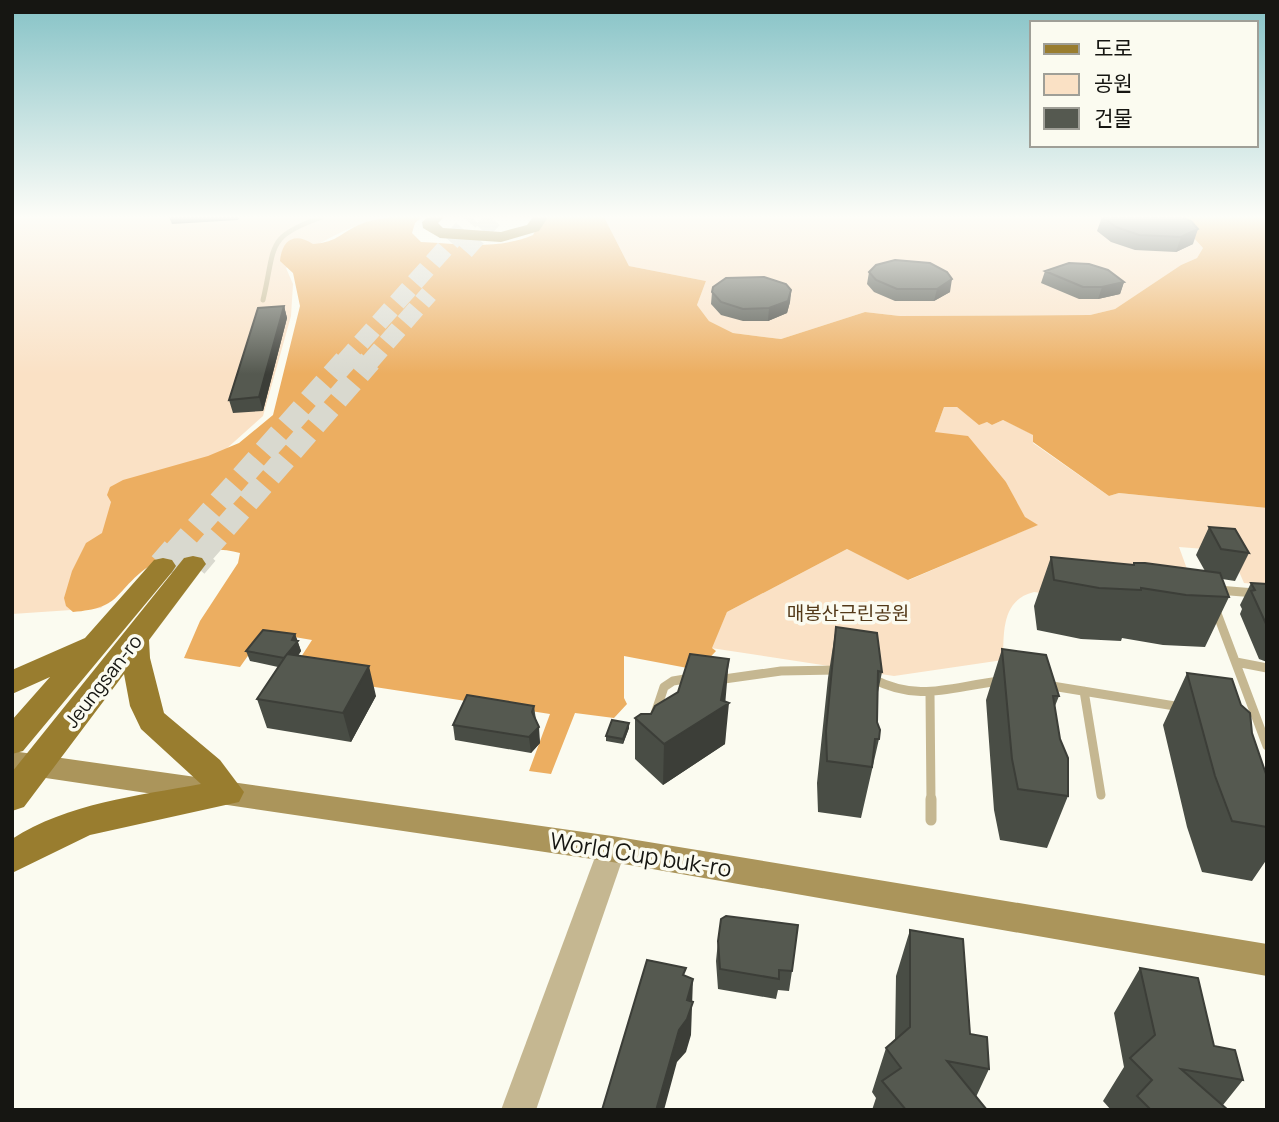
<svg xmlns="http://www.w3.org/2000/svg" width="1279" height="1122" viewBox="0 0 1279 1122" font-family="Manrope,'Noto Sans KR',sans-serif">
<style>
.green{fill:#fae1c5}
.forest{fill:#ecae61}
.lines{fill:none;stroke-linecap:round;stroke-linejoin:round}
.primary-tunnel-far2{stroke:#d9d9cf;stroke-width:18;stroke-dasharray:18 9;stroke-linecap:butt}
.primary-tunnel-far1{stroke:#d9d9cf;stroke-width:23;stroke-dasharray:23 11;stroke-linecap:butt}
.primary-tunnel{stroke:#d9d9cf;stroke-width:30;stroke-dasharray:30 15;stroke-linecap:butt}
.service-far2{stroke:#c5b791;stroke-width:5}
.service-far1{stroke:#c5b791;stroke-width:9}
.service{stroke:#c5b791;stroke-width:11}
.tertiary{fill:#c5b791;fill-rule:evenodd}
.secondary{fill:#ab955b;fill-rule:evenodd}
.primary{fill:#997d2f;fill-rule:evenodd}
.wall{fill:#494d45}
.shaded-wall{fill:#3c3e38}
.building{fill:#555950;stroke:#3c3e38;stroke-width:2}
.labels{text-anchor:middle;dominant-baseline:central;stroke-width:7;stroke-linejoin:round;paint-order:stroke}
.park-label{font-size:19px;fill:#533918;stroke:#fbfbf0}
.street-label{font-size:19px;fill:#161612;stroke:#fbfbf0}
.near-street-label{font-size:23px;fill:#161612;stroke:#fbfbf0}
</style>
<rect width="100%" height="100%" fill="#fbfbf0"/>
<path class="green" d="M12,217H386C349,225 315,243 286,268L293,284L291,316L263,416L206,467L101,608L12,614Z
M604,217H1162L1193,237L1203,248L1197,258L1181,265L1115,309L1090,315L900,316L865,312L781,339L733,333L709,321L697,305L706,281L629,266Z
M944,407H957L979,424L987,422L992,425L1003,420L1034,435L1033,443L1109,496L1119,493L1267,508V585L1244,583L1230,551L1179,547L1203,613L1034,592C1001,600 1004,633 1003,660L894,676L711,648L727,612L847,549L909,580L1037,525L1025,518L1006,482L935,432Z"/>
<path class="forest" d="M390,217H422L415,223L412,233L421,242C460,244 497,250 533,235L543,217H604L629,266L706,281L697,305L709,321L733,333L781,339L865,312L900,316L1090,315L1115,309L1181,265L1197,258L1203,248L1193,237L1162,217H1267V508L1119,493L1109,496L1033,442V435L1003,420L992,425L987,422L979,425L957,407H944L935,432L968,436L1006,482L1025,517L1038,525L908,580L847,549L727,612L712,648L716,651L698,670L624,656V698L627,704L614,718L575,713L551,774L529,771L550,714L290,674L312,640L265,632L240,667L184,658L200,621L238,563L240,553C211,545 170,551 145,569C113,594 121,608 73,612L66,606L64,598L72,571L86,543L102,533L111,502L107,495L110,487L123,480L208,456L239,443L273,415L300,306L293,273L280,261C282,239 295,232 313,244C339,242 341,232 361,224C370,220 380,219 390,217Z"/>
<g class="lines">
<path class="primary-tunnel-far2" d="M465,251L493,219
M343,363L472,218
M369,363L429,294"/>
<path class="primary-tunnel-far1" d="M174,553L345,361
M203,553L370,361"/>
<path class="primary-tunnel" d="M193,564L204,551
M163,566L176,551"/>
<path class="service-far2" d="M263,300C276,245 265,237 322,217"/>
<path class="service-far1" d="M1218,590L1267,594
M1215,608L1267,746
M1236,662L1267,668
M873,679C920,703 952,686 1001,681
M717,680L781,671L837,670
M1046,685L1181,707
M1084,691L1101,795
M930,693L931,801
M655,714L664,687L673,681L691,678"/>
<path class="service" d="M931,799V820"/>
<path class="tertiary" d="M612,837L622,841L626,849L536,1110H501L598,849L602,841Z"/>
<path class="secondary" d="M12,751L612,836L1267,944V976L612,862L12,773Z"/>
<path class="primary" d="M428,217H444L438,223L443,228L501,232L527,225L533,217H548L539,231L501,242L440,238L423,228L422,222Z
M193,556L202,558L206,564L149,640L150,658L164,713L220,760L244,792L239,802L90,835L12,873V839C68,803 137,796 201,784L141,729L130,706L124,674L24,807L12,811V772L184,558Z
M163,558L172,560L176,566L172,572L23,751L12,754V720L50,677L12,694V670L85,638L154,560Z"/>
</g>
<path class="wall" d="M169,217H240L238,220L172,224Z
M1102,217H1181L1193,244L1176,252L1135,250L1111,242L1097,231Z
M1045,271L1124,282L1120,294L1098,299H1079L1041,283Z
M869,272L950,292L934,301H895L874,292L867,284Z
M791,290L790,302L787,313L768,321H743L721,315L711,304L712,292Z
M284,306L287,318L263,411L233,413L229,400Z
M1209,527L1249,553L1235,581L1222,579L1229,597L1205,647L1163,645L1122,638L1121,641L1081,639L1037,630L1034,606L1051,557L1133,565L1134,563L1205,571L1196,555Z
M1251,583L1267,584V662L1259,659L1240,614L1242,609L1240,605Z
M836,627L882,672L877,697V722L879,739L861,818L818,812L817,783L828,678Z
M295,634L301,651L298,656L376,696L351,742L267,728L257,699L278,667L250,661L246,651Z
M1002,649L1059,696L1055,706L1068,796L1047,848L1000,840L994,810L986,700Z
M1187,673L1252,733L1267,777V859L1252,881L1202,872L1187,827L1163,725Z
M726,702L725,744L663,785L635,759V718Z
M534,706L536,720L540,743L531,753L455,740L453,725Z
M629,723V728L623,744L606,741V736Z
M910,930L970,1034L989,1069L976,1097L987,1110H872L876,1098L872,1092L886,1048L895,1040L896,976Z
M718,941L792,971L789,991L778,990L776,999L718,989L716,961Z
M1140,968L1243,1080L1223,1105L1228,1110H1111L1103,1101L1124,1067L1114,1013Z"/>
<path class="shaded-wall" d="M1198,229L1193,244L1176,252L1181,237Z
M952,279L950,292L934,301L937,289Z
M1124,282L1120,294L1098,299L1102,287Z
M791,290L790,302L787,313L768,321L769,308Z
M284,306L287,318L263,411L259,397Z
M295,634L301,651L288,669L285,659L292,640Z
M729,659L725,706L729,703L725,744L663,785L664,744Z
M369,666L376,696L351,742L343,713Z
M629,723V728L623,744V739Z
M539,727L540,743L531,753L529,737Z
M693,979L691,1035L686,1052L677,1062L664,1110L657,1107Z"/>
<path class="building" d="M1102,217H1181L1191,221L1198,229L1181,237L1139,235L1116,227Z
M895,260L930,263L947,272L952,279L937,289H897L876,280L869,272L876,265Z
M1069,263L1089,264L1108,270L1124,282L1102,287H1083L1045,271Z
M764,277L786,284L791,290L788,301L769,308L743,309L721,302L712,292L713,287L726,278Z
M284,306L259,397L229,400L258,308Z
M1209,527L1235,529L1249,553L1221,549Z
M1051,557L1134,565V563H1145L1220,573L1229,597L1186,595L1141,588V590L1099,588L1054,580Z
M1251,583L1267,584V626L1251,591L1255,590Z
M836,627L877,633L882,672L878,671L877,722L880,730L879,739H875L872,767L827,761L826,731Z
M263,630L295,634L292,640L298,641L284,658L246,651Z
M1002,649L1046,655L1059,696H1053L1060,739L1068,758V796L1018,789L1012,759Z
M287,654L369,666L343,713L257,699Z
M690,654L729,659L721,700L729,703L664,744L635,718L641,714H651L655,706L678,692Z
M1187,673L1232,679L1241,705L1250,713L1252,733L1267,777V827L1232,821L1215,776Z
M467,695L534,706L532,712L539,727L529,737L453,725Z
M612,720L629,723L623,739L606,736Z
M726,916L798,925L792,971L779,970V979L720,969L718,941L721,919Z
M910,930L963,939L970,1034L987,1037L989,1069L947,1061L987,1110H906L882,1081L901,1068L886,1048L910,1027Z
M647,960L686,968L683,975L693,979L687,1000L693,1002L687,1019L679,1030L657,1107L667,1110H602Z
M1140,968L1198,978L1214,1046L1235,1050L1243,1080L1181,1069L1228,1110H1151L1137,1096L1152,1080L1130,1058L1155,1035Z"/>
<linearGradient id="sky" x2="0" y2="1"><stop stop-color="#85c2c6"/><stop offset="0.58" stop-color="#fdfdf8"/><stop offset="1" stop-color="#fdfdf8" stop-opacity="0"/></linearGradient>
<rect width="1279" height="374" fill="url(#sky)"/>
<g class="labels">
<g class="park-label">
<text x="848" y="613">매봉산근린공원</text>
</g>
<g class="street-label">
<text transform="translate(103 681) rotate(-52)">Jeungsan-ro</text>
</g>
<g class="near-street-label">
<text transform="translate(641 854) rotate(9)">World Cup buk-ro</text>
</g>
</g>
<rect width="1279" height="1122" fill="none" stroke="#161612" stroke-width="28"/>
<rect x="1030" y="21" width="228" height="126" fill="#fbfbf0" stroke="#9f9f97" stroke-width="2"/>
<rect x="1044" y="44" width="35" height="10" fill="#997d2f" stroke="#9f9f97" stroke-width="2"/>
<text x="1094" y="56" font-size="21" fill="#161612">도로</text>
<rect x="1044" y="74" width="35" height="21" fill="#fae1c5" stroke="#9f9f97" stroke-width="2"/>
<text x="1094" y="91" font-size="21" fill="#161612">공원</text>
<rect x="1044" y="108" width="35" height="21" fill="#555950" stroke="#9f9f97" stroke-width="2"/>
<text x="1094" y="126" font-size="21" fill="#161612">건물</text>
</svg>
